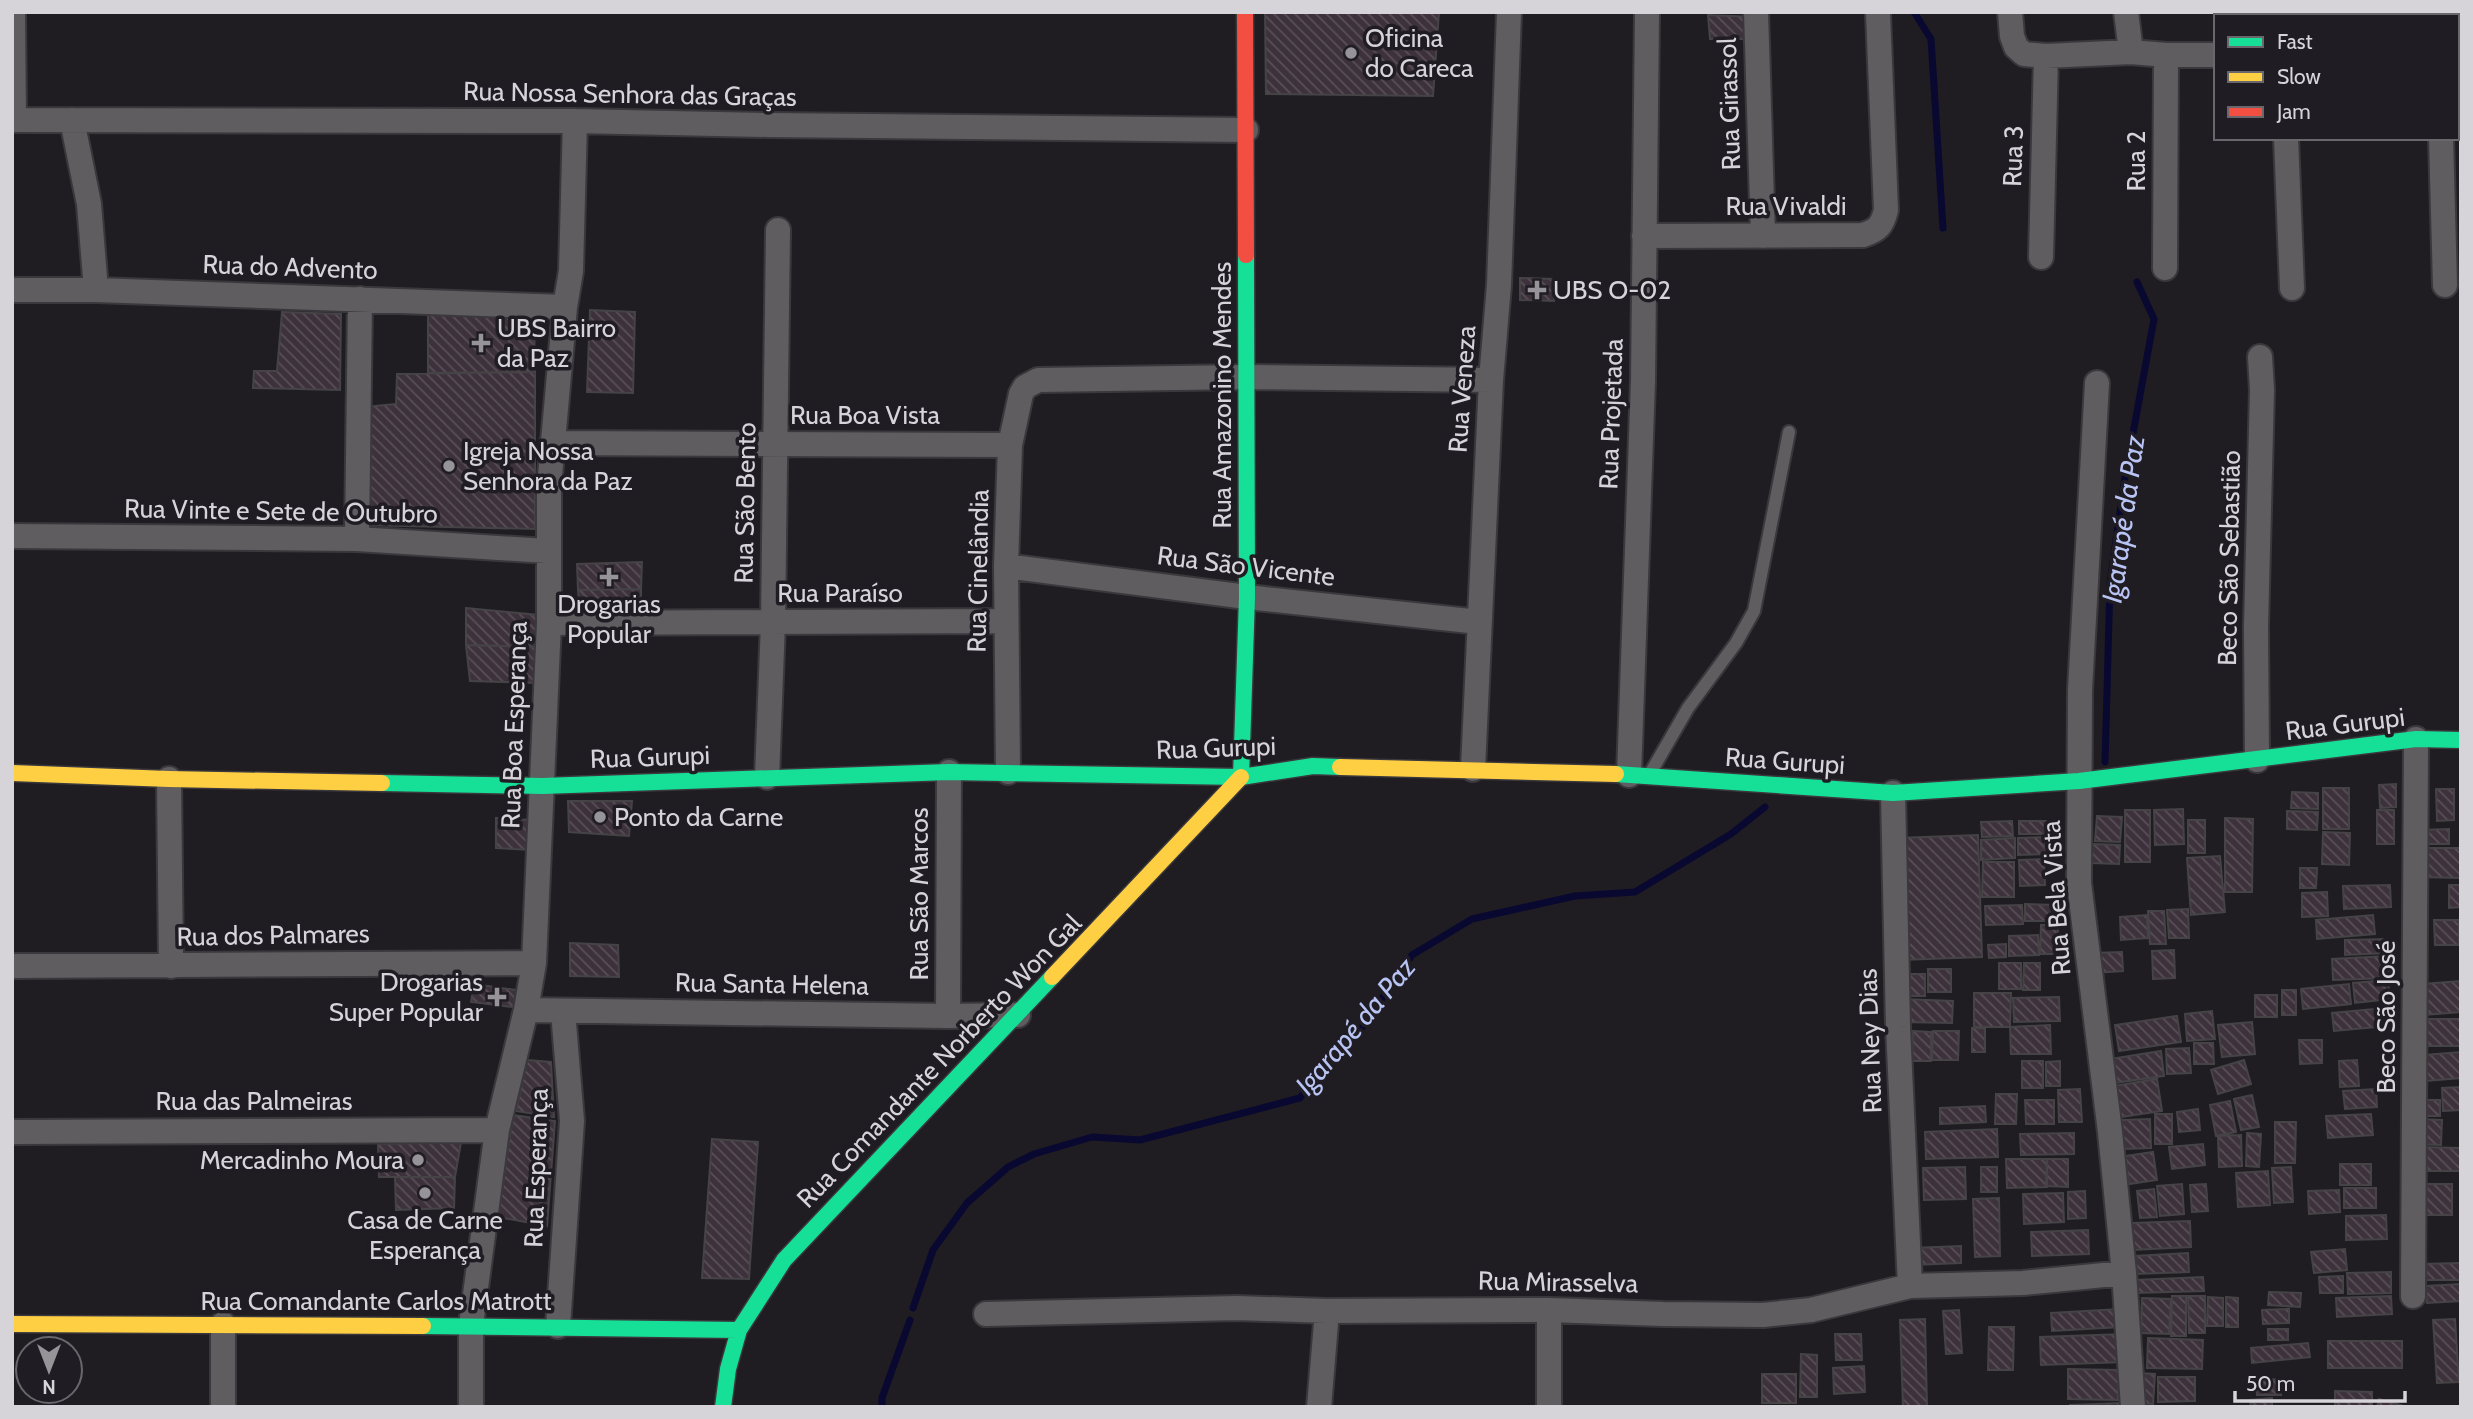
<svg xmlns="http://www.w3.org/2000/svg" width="2473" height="1419" viewBox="0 0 2473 1419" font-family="Cabin,sans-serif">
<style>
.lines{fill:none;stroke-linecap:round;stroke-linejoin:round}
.stream{stroke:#090831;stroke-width:7}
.building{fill:url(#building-back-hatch);stroke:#454346;stroke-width:2}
.lane-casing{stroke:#3a383c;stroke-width:16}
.street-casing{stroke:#3a383c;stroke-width:28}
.fast-casing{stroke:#3a383c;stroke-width:19}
.slow-casing{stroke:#3a383c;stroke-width:19}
.jam-casing{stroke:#3a383c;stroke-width:19}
.lane{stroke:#5f5d60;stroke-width:12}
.street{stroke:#5f5d60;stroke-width:24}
.fast{stroke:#16e098;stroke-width:16}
.slow{stroke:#ffcf43;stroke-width:16}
.jam{stroke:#f24e42;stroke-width:16}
.poi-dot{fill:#979499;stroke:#201c23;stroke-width:2.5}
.labels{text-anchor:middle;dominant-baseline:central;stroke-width:7;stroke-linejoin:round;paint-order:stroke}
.poi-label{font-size:26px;fill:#d7d4d9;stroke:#201c23;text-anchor:start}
.street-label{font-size:26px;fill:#d7d4d9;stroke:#201c23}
.water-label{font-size:28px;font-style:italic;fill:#b8c4f3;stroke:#201c23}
</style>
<defs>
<pattern id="building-back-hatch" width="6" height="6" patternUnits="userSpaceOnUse" patternTransform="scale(1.75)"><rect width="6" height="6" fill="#3d323c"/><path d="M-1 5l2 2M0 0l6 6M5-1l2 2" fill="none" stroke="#584f58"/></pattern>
</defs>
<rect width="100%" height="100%" fill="#201d22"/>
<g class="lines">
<path class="stream" d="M1914,12L1931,39L1943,228
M2105,762L2110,583L2125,477L2154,319L2137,282
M913,1308L933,1250L967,1203L1008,1167L1034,1154L1092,1137L1140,1140L1300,1098L1336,1053L1361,1029L1412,955L1472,919L1575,896L1635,892L1731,834L1765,807
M882,1407V1398L910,1320"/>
</g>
<path class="building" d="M1265,12H1439L1433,96L1266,94Z
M1708,15L1755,17V39H1710Z
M1520,278L1554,279V301L1520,300Z
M590,310L635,312L633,393L587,392Z
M282,312L341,314L340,390L253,388L254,371H277Z
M428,312L534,314L535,372L428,373Z
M535,372V529L364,525L365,407L396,404L397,374Z
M642,562L641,589L578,590L577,564Z
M641,589V610L580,611L578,590Z
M466,608L539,615L537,647L466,645Z
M466,645L537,647L536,683L470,681Z
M2396,784V807L2380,808L2379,785Z
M2323,788H2349V829H2323Z
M2436,789H2454V820L2437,821Z
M2292,792L2318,793V809L2291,808Z
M568,801H632L629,836L569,832Z
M2183,809L2184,844L2155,845L2154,810Z
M2125,810H2150V862H2125Z
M2377,810H2394V844H2377Z
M2287,811L2318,812L2317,830L2287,829Z
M2097,816L2122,817L2120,842L2095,841Z
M496,818L534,820L532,850L496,848Z
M2225,818L2253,819L2252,892H2225Z
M2188,820H2205V853H2188Z
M2012,821L2013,836L1982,837L1981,822Z
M2019,821H2046L2047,834H2019Z
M2449,829V844H2419V830Z
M2323,832L2350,833L2349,865L2322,864Z
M1978,835L1982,957L1901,960L1897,838Z
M2045,837L2046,854L2018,855V838Z
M2015,838V858L1981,860V840Z
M2091,844L2120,845L2119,864L2091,863Z
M2420,848H2460V878L2420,877Z
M2220,856L2225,912L2191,915L2187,858Z
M2044,859L2045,885L2020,886L2019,860Z
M1983,862H2014V897H1982Z
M2300,868H2317L2316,888H2300Z
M2390,885L2391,907L2344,909L2343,886Z
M2449,885H2461V907L2449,908Z
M2327,892L2328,916L2302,917V893Z
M2025,904L2055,905L2054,921H2025Z
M2022,905L2023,924L1986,925L1985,906Z
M2188,909L2189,938H2169L2167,910Z
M2148,911H2164L2166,944H2150Z
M2147,915L2148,938L2121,940L2120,917Z
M2373,915L2375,934L2317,939L2316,920Z
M2434,920H2459V945H2435Z
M2041,925H2058V954H2040Z
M2038,935L2039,955L2009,956V936Z
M2387,939V953L2345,955V940Z
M570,943L618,945L619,977L570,976Z
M2006,944V957L1989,958L1988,945Z
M2174,950L2175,978L2153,979L2152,951Z
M2122,952L2123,971L2093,973L2092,953Z
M2388,956L2389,978L2333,980L2332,959Z
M1999,963H2021V989H1999Z
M2024,963H2040V990H2023Z
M1928,969H1951V992H1928Z
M1899,974H1925V996H1900Z
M2388,980L2390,999L2355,1003L2353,983Z
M2461,981V1012L2424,1015L2422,984Z
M474,984L523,991L521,1008L471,1002Z
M2349,984L2351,1004L2303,1009L2301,989Z
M2282,990H2296V1015H2282Z
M1974,993H2011L2010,1027H1974Z
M2255,995H2277V1017H2255Z
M2059,997L2060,1021L2014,1022L2013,998Z
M1901,999L1953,1001L1952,1023L1901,1022Z
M2385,1008L2387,1026L2334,1031L2332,1013Z
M2212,1011L2215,1039L2187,1041L2185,1014Z
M2177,1016L2181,1042L2119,1051L2115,1025Z
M2418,1019H2461V1046H2418Z
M2252,1022L2255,1054L2222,1057L2218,1025Z
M2050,1025L2051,1054H2011L2010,1027Z
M1972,1028H1985V1052H1972Z
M1913,1031L1931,1032V1061H1912Z
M1933,1031H1959L1958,1060H1932Z
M2299,1040H2322V1063L2300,1064Z
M2194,1043H2213L2214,1064H2194Z
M2189,1048L2191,1073L2167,1074L2166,1049Z
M2161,1051L2164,1076L2114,1083L2110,1059Z
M2461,1052V1078L2426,1081L2424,1055Z
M527,1060L551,1062L554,1117L516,1111Z
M2244,1060L2251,1084L2218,1094L2211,1070Z
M2357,1060L2359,1086L2340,1087L2339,1061Z
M2022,1061H2043V1088H2022Z
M2060,1061V1086H2046V1062Z
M2157,1079L2162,1111L2114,1118L2108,1087Z
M2461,1087V1110L2443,1111L2442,1088Z
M2080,1089L2082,1122H2059L2058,1090Z
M2376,1089L2377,1107L2345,1109L2343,1091Z
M1996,1094H2017L2016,1124H1995Z
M2252,1095L2259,1127L2241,1130L2234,1099Z
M2025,1100H2054V1124H2026Z
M2419,1100H2440V1116H2419Z
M2230,1101L2236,1132L2216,1136L2210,1105Z
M1985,1106L1986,1122L1940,1124V1108Z
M2198,1109L2200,1130L2179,1132L2177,1112Z
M2155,1114H2172V1144H2155Z
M2371,1114L2373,1135L2328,1138L2326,1116Z
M513,1115L555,1121L547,1226L498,1217Z
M2150,1119L2151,1148L2123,1149L2122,1120Z
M2417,1119L2442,1120L2441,1145L2417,1144Z
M2275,1122H2296L2295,1163H2275Z
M1997,1129L1998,1157L1926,1159L1925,1132Z
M2074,1133V1154L2021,1155L2020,1134Z
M2247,1133L2261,1134L2259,1167L2246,1166Z
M2241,1135L2242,1166L2219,1167L2218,1136Z
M712,1139L758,1142L749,1279L702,1278Z
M461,1142L455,1177H379L378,1144Z
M2203,1144L2205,1165L2172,1169L2169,1147Z
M2419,1147L2461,1148V1171H2419Z
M2153,1152L2157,1180L2129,1184L2125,1156Z
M2006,1159H2047V1187L2007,1188Z
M2047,1159H2068V1187L2046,1186Z
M2340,1164H2371V1185H2340Z
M1965,1167L1966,1199L1924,1200L1923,1168Z
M1981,1167H1997V1192H1981Z
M2291,1167L2293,1202L2274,1203L2272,1168Z
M2268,1171L2270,1205L2238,1207L2236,1173Z
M395,1177H455L454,1208L396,1210Z
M2182,1184L2184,1214L2160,1216L2157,1186Z
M2206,1184L2208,1211L2192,1212L2190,1185Z
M2419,1184H2452V1215H2419Z
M2344,1188H2376V1208H2344Z
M2154,1189L2157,1217L2140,1218L2137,1191Z
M2339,1190L2340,1212L2309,1214L2308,1191Z
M2085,1191L2086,1218L2068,1219V1192Z
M2063,1193L2064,1222L2024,1224L2023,1194Z
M1999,1198L2000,1256L1975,1257L1973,1199Z
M2386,1215L2387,1239L2346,1240V1216Z
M2190,1221L2191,1247L2133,1250L2132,1223Z
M2088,1230L2089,1254L2032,1256L2031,1232Z
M1961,1246V1263L1913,1265L1912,1248Z
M2345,1249L2347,1270L2314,1273L2311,1252Z
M2188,1253L2189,1272L2135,1274L2134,1256Z
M2461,1263V1280H2420L2419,1264Z
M2391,1272V1293L2348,1294L2347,1273Z
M2343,1276V1293H2320L2319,1277Z
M2203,1277L2204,1291L2135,1293V1280Z
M2461,1284V1301L2427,1303L2426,1286Z
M2269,1292L2301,1293L2300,1307L2268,1305Z
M2172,1296H2186V1336H2171Z
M2188,1296H2205V1333H2189Z
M2391,1296L2392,1314L2337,1317L2336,1298Z
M2208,1297L2223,1298V1326H2207Z
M2226,1297L2238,1298V1327H2226Z
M2142,1298L2171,1299L2169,1334L2141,1333Z
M2120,1309L2121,1327L2052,1331L2051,1313Z
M2289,1309V1323L2263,1324L2262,1310Z
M1959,1310L1962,1353L1946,1354L1943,1311Z
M1925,1319L1927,1407H1903L1900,1320Z
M2455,1319L2459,1382L2437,1383L2433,1320Z
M1989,1327H2014L2013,1370H1988Z
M2268,1329H2288V1340H2268Z
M1835,1334H1861L1862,1360H1836Z
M2124,1334L2125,1362L2041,1365L2040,1337Z
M2148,1338L2203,1340L2202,1369L2147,1368Z
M2328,1341H2402V1368H2328Z
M2308,1343L2310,1357L2252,1363L2251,1348Z
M1801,1354L1817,1355V1397H1800Z
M1864,1366L1865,1392L1834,1394L1833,1368Z
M2068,1369L2119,1370L2118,1400L2068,1399Z
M2138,1373L2155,1374L2153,1404L2136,1403Z
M1762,1374H1796V1403H1762Z
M2158,1377H2195V1401L2158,1402Z
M2281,1379V1395H2257L2256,1380Z
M2335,1391L2372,1392V1407H2335Z
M2272,1398V1407H2251L2250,1400Z
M2379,1399L2407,1407H2377Z
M2122,1403V1407H2070V1405Z"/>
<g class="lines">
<defs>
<path id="lane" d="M1651,772L1688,708L1736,643L1754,611L1789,432"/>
<path id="street" d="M13,12L14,120
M1756,12L1763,236
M2010,12L2012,36L2016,47L2024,54L2046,56L2131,52L2166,55H2216
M2126,12L2131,52
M2244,16L2245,12
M2457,50H2461
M12,120L575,121L769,125L1246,130
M72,120L89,204L96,290
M2286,138L2292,288
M2441,138L2445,285
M1644,236L1863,235C1878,230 1882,226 1886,210L1878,14
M2041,257L2046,56
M2165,268L2166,55
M12,290H96L565,307
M2097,383L2080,690L2079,883L2110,1132L2124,1273L2133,1407
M552,443L1010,445
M12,536L357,539L547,551
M357,539L360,299
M1006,566L1247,597L1479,622
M549,623L1006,621
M2257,760L2256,627L2262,390L2260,357
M1473,769L1491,380L1499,285L1509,13
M1008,772L1006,566L1010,445L1021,394L1025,387L1038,380L1246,377L1491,380
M1629,775L1643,381L1647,12
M767,777L773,623L778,230
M169,779L171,966
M1893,793L1898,1027L1910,1286
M12,966L534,963
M526,1010L948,1016L1018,1015
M948,1016L949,772
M12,1132L497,1130
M2413,1296L2416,739
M1549,1310V1407
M986,1314L1237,1308L1327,1311L1549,1310L1663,1314L1763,1315L1811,1310L1910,1286L2023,1283L2124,1273
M223,1324V1407
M558,1326L572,1121L563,1011
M471,1407V1325L497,1130L526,1010L534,963L549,623V487L565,307L571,271L575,121
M1319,1407L1327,1311"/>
<path id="fast" d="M1616,774L1893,793L2079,781L2416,739L2461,740
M1241,777L1247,597L1246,255
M382,783L542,786L949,772L1241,777L1313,766L1340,767
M423,1326L739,1330
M723,1407L728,1369L739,1330L784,1260L1052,977"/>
<path id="slow" d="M1340,767L1616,774
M12,773L169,779L382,783
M1052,977L1241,777
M12,1324L423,1326"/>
<path id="jam" d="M1245,12L1246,255"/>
</defs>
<use href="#lane" class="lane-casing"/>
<use href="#street" class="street-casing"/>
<use href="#fast" class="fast-casing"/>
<use href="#slow" class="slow-casing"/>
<use href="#jam" class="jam-casing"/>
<use href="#lane" class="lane"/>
<use href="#street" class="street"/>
<use href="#fast" class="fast"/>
<use href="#slow" class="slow"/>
<use href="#jam" class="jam"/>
</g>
<g class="poi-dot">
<circle cx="1351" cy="53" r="7"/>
<path d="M1533.5 279.5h7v7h7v7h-7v7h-7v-7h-7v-7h7z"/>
<path d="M477.5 332.5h7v7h7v7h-7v7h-7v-7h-7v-7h7z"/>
<circle cx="449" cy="466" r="7"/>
<path d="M605.5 566.5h7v7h7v7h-7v7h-7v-7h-7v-7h7z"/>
<circle cx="600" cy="817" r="7"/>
<path d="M493.5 986.5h7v7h7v7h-7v7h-7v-7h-7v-7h7z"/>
<circle cx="418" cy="1160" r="7"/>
<circle cx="425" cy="1193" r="7"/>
</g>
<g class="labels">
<g class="poi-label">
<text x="1365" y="38">Oficina<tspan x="1365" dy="30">do Careca</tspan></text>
<text x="1553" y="290">UBS O-02</text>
<text x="497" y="328">UBS Bairro<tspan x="497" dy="30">da Paz</tspan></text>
<text x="463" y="451">Igreja Nossa<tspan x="463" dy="30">Senhora da Paz</tspan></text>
<text x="609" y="604" text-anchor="middle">Drogarias<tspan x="609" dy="30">Popular</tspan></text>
<text x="614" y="817">Ponto da Carne</text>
<text x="483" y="982" text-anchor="end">Drogarias<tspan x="483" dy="30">Super Popular</tspan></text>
<text x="404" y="1160" text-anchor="end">Mercadinho Moura</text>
<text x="425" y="1220" text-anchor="middle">Casa de Carne<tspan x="425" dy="30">Esperança</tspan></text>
</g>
<g class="street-label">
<text transform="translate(630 94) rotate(1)">Rua Nossa Senhora das Graças</text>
<text transform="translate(1729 104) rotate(-92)">Rua Girassol</text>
<text transform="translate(2013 156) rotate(-88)">Rua 3</text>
<text transform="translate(2136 161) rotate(-90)">Rua 2</text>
<text x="1786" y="206">Rua Vivaldi</text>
<text transform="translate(290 267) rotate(2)">Rua do Advento</text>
<text transform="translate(1462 389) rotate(-86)">Rua Veneza</text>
<text transform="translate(1222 395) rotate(-90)">Rua Amazonino Mendes</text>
<text transform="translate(1611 414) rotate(-88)">Rua Projetada</text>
<text x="865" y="415">Rua Boa Vista</text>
<text transform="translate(745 503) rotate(-89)">Rua São Bento</text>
<text transform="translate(281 511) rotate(1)">Rua Vinte e Sete de Outubro</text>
<text transform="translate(2229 558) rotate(-89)">Beco São Sebastião</text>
<text transform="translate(1246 566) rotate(7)">Rua São Vicente</text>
<text transform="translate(978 571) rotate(-89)">Rua Cinelândia</text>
<text x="840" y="593">Rua Paraíso</text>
<text transform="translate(2345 724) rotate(-7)">Rua Gurupi</text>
<text transform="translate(514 725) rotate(-88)">Rua Boa Esperança</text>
<text transform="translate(1216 748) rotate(-2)">Rua Gurupi</text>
<text transform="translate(650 757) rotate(-2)">Rua Gurupi</text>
<text transform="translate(1785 761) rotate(4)">Rua Gurupi</text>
<text transform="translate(919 894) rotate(-90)">Rua São Marcos</text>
<text transform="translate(2056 898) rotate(-94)">Rua Bela Vista</text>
<text transform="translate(273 935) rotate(-1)">Rua dos Palmares</text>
<text transform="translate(772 984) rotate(1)">Rua Santa Helena</text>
<text transform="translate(2386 1017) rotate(-90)">Beco São José</text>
<text transform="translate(1870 1041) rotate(-92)">Rua Ney Dias</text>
<text transform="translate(939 1061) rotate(-46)">Rua Comandante Norberto Won Gal</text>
<text x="254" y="1101">Rua das Palmeiras</text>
<text transform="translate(536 1168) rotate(-88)">Rua Esperança</text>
<text transform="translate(1558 1282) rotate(1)">Rua Mirasselva</text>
<text x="376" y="1301">Rua Comandante Carlos Matrott</text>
</g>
<g class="water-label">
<text transform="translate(2123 519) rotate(-82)">Igarapé da Paz</text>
<text transform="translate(1355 1026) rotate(-50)">Igarapé da Paz</text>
</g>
</g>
<rect width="2473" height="1419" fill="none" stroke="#d7d4d9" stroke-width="28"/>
<rect x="2214" y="14" width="245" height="126" fill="#201c23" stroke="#69666c" stroke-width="2"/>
<rect x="2228" y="37" width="35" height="10" fill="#16e098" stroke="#69666c" stroke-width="2"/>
<text x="2277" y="49" font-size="21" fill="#d7d4d9">Fast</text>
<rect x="2228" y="72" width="35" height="10" fill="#ffcf43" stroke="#69666c" stroke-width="2"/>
<text x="2277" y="84" font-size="21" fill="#d7d4d9">Slow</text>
<rect x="2228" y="107" width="35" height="10" fill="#f24e42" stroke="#69666c" stroke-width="2"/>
<text x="2277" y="119" font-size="21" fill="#d7d4d9">Jam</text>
<g transform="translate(49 1370) rotate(180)"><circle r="33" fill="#201c23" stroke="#69666c" stroke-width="2"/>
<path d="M0-5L12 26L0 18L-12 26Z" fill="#979499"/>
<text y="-10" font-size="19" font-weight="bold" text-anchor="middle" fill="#d7d4d9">N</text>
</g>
<path d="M2235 1391v10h170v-10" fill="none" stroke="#d7d4d9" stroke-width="3.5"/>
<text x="2246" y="1391" font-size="21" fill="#d7d4d9" stroke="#201c23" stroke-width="5" paint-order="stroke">50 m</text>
</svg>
